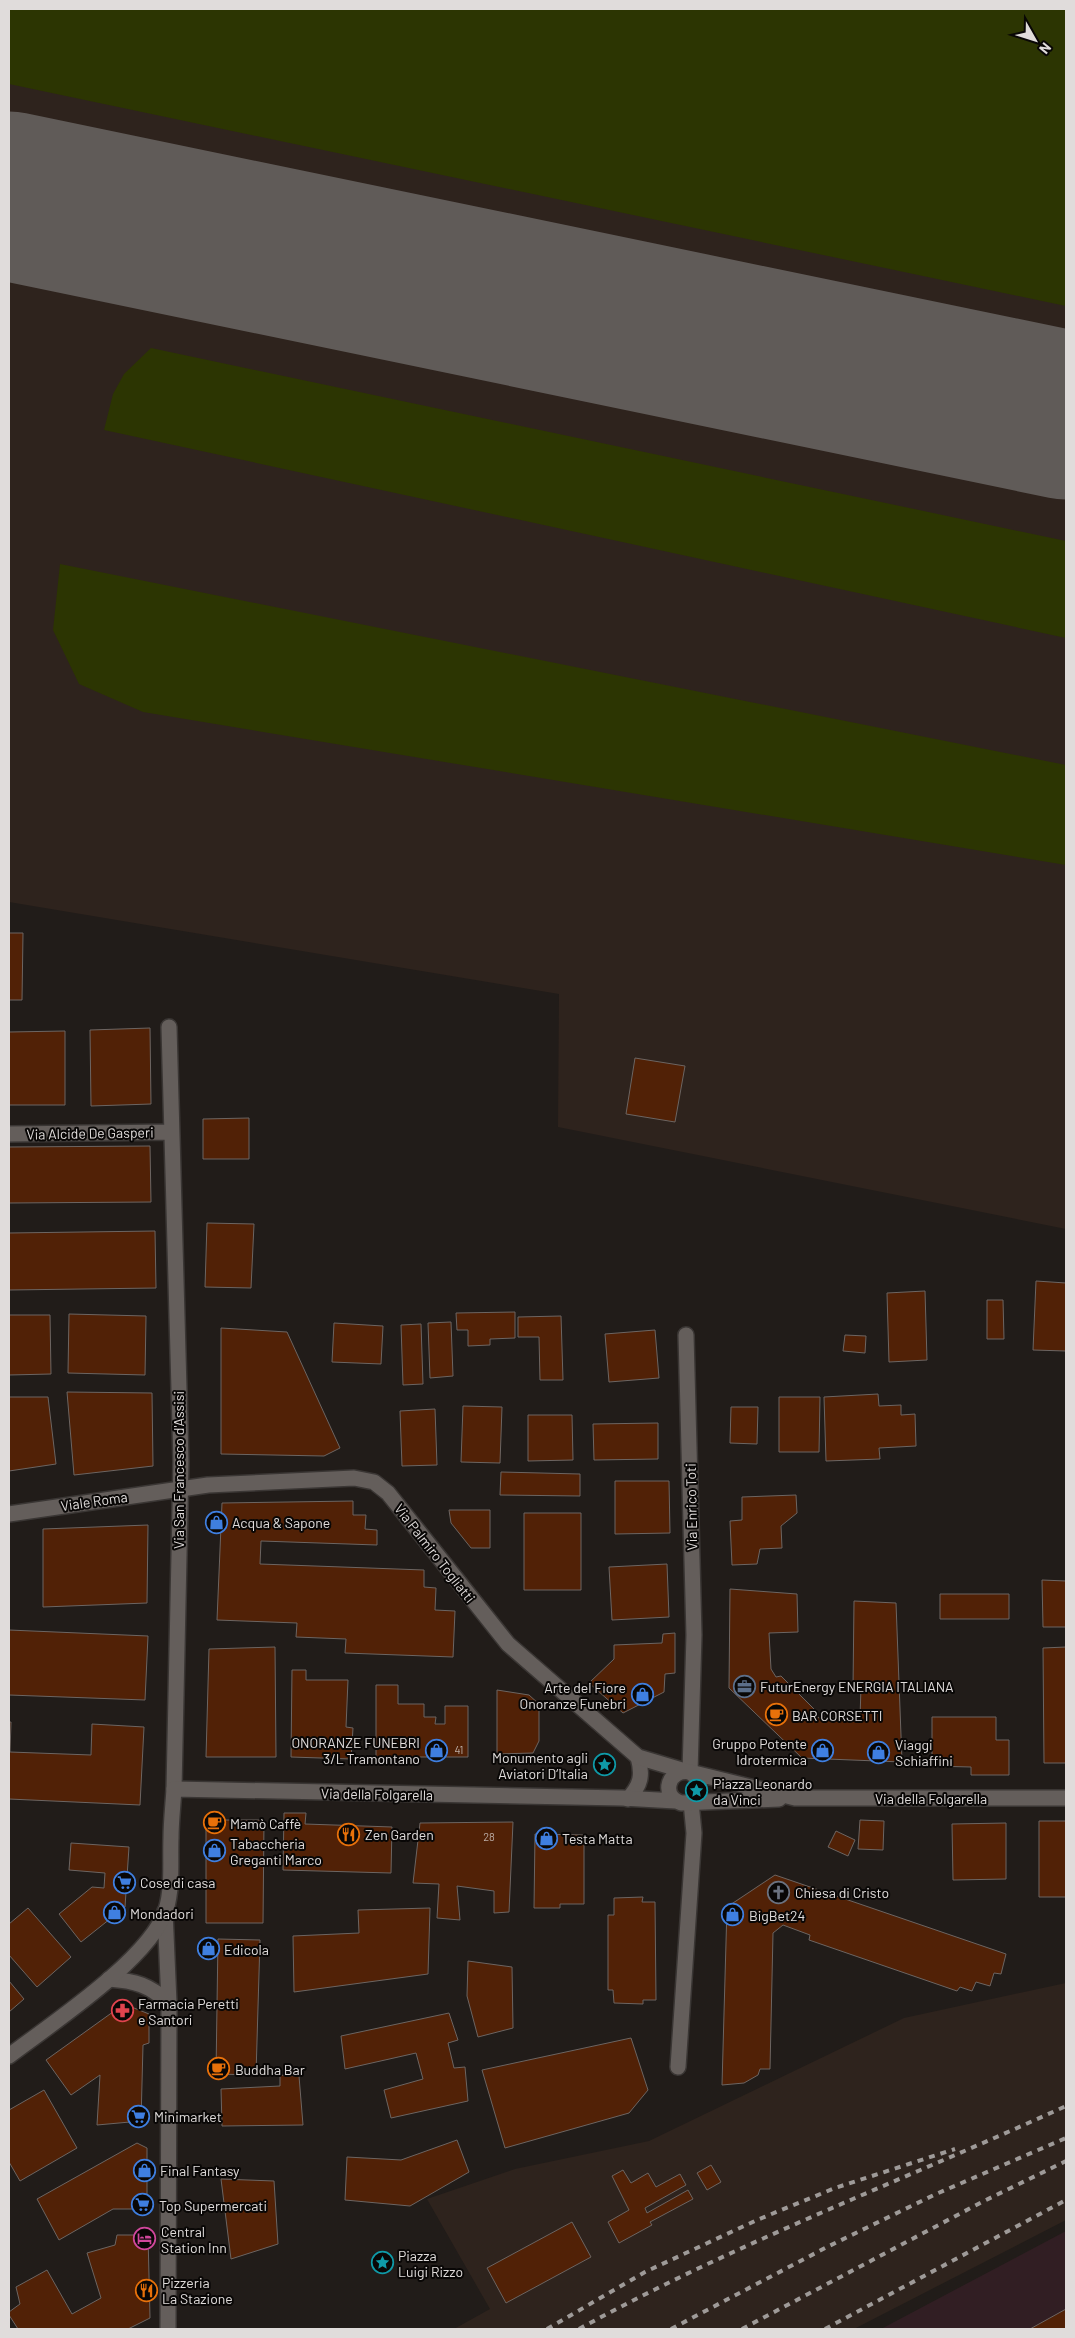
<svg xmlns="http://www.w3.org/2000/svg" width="1075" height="2338" viewBox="0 0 1075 2338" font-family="Barlow,sans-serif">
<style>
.commercial{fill:#311e23}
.built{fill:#2e231d}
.green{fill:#2c3502}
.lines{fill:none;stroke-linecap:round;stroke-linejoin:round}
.runway{stroke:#605b58;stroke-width:169}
.building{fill:#512106;stroke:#6c6562}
.street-casing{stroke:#3a3634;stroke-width:18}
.secondary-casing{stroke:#3a3634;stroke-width:18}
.street{stroke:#645e5b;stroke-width:15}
.secondary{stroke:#645e5b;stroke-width:15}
.rail{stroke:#9e9a98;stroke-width:4;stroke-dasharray:6 6;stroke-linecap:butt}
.labels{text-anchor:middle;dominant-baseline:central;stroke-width:4;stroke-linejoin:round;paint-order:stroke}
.number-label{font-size:11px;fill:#bcada6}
.street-label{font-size:14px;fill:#e0dcdb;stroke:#090706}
.poi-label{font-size:14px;fill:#e0dcdb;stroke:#090706;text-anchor:start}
</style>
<rect width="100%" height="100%" fill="#211c19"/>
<path class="commercial" d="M1066,2231V2329H881Z"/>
<path class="built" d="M9,9H1066V1229L558,1127L559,994L9,902Z
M1066,1983V2220L854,2329H454L490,2309L427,2199L515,2169L649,2141L904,2018Z"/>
<path class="green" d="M9,9H1066V306L9,84Z
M151,348L1066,541V638L104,430L113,394L124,374Z
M60,564L1066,765V865L143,712L79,684L53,630Z"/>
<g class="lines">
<path class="runway" d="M9,196L1066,415"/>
</g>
<path class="building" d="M9,933H23L22,1000H9Z
M150,1028L151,1104L91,1106L90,1030Z
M65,1031V1105H9V1032Z
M635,1058L685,1066L675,1122L626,1114Z
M249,1118V1159H203V1119Z
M150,1146L151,1202L9,1203V1147Z
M207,1223L254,1224L251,1288L205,1287Z
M155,1231L156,1288L9,1290V1233Z
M1036,1281L1066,1283V1351L1033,1350Z
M925,1291L927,1360L889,1362L887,1293Z
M987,1300H1003L1004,1339H987Z
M515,1312V1338L490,1339V1345L468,1346V1330H457L456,1313Z
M69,1314L146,1316L145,1375L68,1373Z
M9,1315H50L51,1374L9,1375Z
M561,1316L563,1380H540L539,1337H518V1317Z
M451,1322L453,1376L430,1378L428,1323Z
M334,1323L383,1326L381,1364L332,1362Z
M421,1324L423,1384L403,1385L401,1325Z
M221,1328L287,1332L340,1448L324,1456L221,1454Z
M655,1330L659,1378L609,1382L605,1334Z
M845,1335L866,1336L865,1353L843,1351Z
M67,1392L152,1393L153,1466L74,1475Z
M878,1394L879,1406L901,1405V1415L915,1414L916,1446L879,1448L880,1459L826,1461L824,1397Z
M9,1397H48L56,1464L9,1471Z
M779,1397H820L819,1452H779Z
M463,1406L502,1407L500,1463L461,1462Z
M731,1407H758L757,1444L730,1443Z
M435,1409L437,1465L402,1466L400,1411Z
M528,1415H572L573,1460L528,1461Z
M658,1423V1459L594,1460L593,1424Z
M501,1472L580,1474V1496L500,1495Z
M615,1481H669L670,1533L615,1534Z
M796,1495L797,1513L781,1526L782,1548L760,1549L757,1564L732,1565L730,1521L742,1520V1497Z
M353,1501V1515H366L365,1529L377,1530V1545L261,1541L260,1564L424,1570V1587L436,1588L435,1610L455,1611L453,1657L345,1653L346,1639L296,1637L297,1623L217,1620L222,1503Z
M449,1510H490V1548H471L451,1523Z
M524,1513H581V1590H524Z
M148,1525L147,1603L43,1607V1529Z
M667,1564L669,1617L612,1620L609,1567Z
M1042,1580L1066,1581V1627H1043Z
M730,1589L797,1594L798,1632L769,1633L771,1669L776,1677L781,1676L814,1709L813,1713L819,1718H860L861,1687L853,1688L854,1601L896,1603L902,1762L802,1758L729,1688Z
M940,1594H1009V1619H940Z
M9,1630L148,1636L145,1700L9,1695Z
M675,1633V1673L665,1674L664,1692L623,1713L589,1683L614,1659V1645L662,1643L663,1634Z
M275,1647L276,1757H206L209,1649Z
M1066,1647V1763H1044L1043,1648Z
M292,1670H306V1680H348L346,1727L353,1728L351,1759L291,1757Z
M376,1685H398V1704H424V1717H436L435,1724H445V1706H468V1757H376Z
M497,1690L529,1695L539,1704V1741L533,1753L497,1754Z
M932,1717H996V1740H1009V1775H971V1767L932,1766Z
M9,1722H11L10,1752L91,1755L92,1724L144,1727L140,1805L9,1799Z
M284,1813H306L305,1824L392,1827L391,1873L283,1870Z
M206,1820H264L263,1923H206Z
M860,1820L884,1821L883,1850L858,1849Z
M1039,1821H1066V1897H1039Z
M513,1822L509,1912L494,1913V1891L457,1886L460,1920L437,1918L439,1884L413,1883L420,1823Z
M1006,1823V1879L953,1880L952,1824Z
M836,1831L855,1840L848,1856L828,1847Z
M535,1834L584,1835V1904H560V1908H534Z
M71,1843L129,1847L125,1907L81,1942L59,1914L92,1887L104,1888L105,1873L69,1870Z
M775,1875L1006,1954L1001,1974L994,1973L990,1986L976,1982L972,1991L960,1987L957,1991L809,1940L810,1935L783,1925L773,1933L770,2069H760L758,2075L744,2083L722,2085L727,1907Z
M643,1897L642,1902H655L656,2000H643V2004L614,2003L613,1990H608V1915H614V1898Z
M28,1908L71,1957L37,1987L9,1955V1924Z
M430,1908L428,1974L294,1992L293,1936L359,1933L358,1910Z
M218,1939L260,1940L256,2075L216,2074Z
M203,1943H213V1955H203Z
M468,1961L512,1967L513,2028L478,2037L467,1996Z
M9,1981L24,1999L9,2012Z
M124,2004L149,2014V2043L143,2045L141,2121L97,2125L100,2075L71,2095L46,2060Z
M449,2013L458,2040L448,2043L454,2068L465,2067L468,2101L391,2118L384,2090L423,2079L416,2053L345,2069L341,2036Z
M631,2038L648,2090L629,2113L505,2148L482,2070Z
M280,2075L299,2076L303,2125L222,2126L221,2089L280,2086Z
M44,2090L77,2148L20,2181L9,2162V2110Z
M457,2140L469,2172L410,2206L345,2200L347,2157L401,2160Z
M137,2143L147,2148V2209H113L59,2240L37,2199Z
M711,2165L721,2182L707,2190L697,2173Z
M623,2170L631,2183L648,2173L656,2187L680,2174L686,2185L645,2208L647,2213L688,2190L693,2199L650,2222L652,2225L619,2243L608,2222L629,2210L612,2176Z
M221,2179L274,2181L278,2244L231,2259Z
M572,2222L591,2257L506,2303L487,2268Z
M117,2235H148L150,2318L128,2329H18L9,2315V2312L20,2304L16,2287L47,2270L72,2314L101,2298L87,2253L115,2245Z
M1066,2309V2329H1030Z"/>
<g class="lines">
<defs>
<path id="street" d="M169,1027L181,1462L174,1789
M9,1134L170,1132
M686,1335L694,1635L690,1772
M628,1799C641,1785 643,1775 638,1757
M165,1911L169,2003L168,2329
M109,1979C136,1981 149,1985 169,2003
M678,2067L694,1833L691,1802"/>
<path id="secondary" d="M9,1514L208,1485L354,1478L374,1482L388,1493L508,1644L638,1757L685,1771
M690,1772L795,1798H1066
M691,1802L699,1795V1779L690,1772C668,1768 660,1796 681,1803L779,1799
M9,2056C51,2024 150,1959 166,1910C173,1886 170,1862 171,1838C171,1822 173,1805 174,1789L622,1798L676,1801"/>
</defs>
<use href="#street" class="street-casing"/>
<use href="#secondary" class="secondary-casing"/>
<use href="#street" class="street"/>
<use href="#secondary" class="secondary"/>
<path class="rail" d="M547,2329L645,2272L757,2220L835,2188L955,2149
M579,2329C736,2243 904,2180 1066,2106
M671,2329L827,2247L936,2194L1066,2138
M742,2329L982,2202L1066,2161
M825,2329L1066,2200"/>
</g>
<defs>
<symbol id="shop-ring" viewBox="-11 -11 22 22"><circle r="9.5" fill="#090706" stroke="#3f7fe0" stroke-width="1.5"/><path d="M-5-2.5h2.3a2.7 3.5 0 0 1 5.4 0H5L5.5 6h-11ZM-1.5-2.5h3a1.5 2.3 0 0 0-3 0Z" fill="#3f7fe0"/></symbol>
<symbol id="office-ring" viewBox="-11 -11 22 22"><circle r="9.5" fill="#090706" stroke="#5c6f8a" stroke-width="1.5"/><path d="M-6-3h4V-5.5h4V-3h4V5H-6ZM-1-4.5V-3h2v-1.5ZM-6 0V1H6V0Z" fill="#5c6f8a"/></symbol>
<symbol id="cafe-ring" viewBox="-11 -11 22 22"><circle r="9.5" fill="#090706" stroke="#e8710a" stroke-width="1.5"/><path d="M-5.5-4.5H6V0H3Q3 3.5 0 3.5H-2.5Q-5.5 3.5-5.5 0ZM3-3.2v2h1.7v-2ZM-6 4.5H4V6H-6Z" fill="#e8710a"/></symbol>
<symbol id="sight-ring" viewBox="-11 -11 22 22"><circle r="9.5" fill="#090706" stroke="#0f9aa8" stroke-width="1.5"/><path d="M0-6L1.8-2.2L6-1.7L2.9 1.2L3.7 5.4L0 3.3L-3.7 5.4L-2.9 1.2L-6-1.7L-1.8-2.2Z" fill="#0f9aa8"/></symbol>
<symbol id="restaurant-ring" viewBox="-11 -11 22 22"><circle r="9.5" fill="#090706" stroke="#e8710a" stroke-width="1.5"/><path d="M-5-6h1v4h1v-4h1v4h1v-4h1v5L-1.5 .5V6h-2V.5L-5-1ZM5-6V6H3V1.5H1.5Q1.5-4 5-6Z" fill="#e8710a"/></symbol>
<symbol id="supermarket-ring" viewBox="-11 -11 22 22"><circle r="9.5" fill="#090706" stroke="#3f7fe0" stroke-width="1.5"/><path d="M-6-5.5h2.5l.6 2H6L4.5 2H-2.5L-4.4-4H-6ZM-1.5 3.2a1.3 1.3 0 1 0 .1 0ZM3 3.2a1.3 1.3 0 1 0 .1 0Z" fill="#3f7fe0"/></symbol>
<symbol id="church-ring" viewBox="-11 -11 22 22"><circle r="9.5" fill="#090706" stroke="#6b7280" stroke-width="1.5"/><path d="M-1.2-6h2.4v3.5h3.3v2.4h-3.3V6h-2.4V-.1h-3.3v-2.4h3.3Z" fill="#6b7280"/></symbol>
<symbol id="pharmacy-ring" viewBox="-11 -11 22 22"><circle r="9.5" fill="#090706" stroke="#e0444e" stroke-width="1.5"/><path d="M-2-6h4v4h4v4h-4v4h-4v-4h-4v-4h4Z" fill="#e0444e"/></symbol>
<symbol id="hotel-ring" viewBox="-11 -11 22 22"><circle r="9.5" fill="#090706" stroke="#d1479c" stroke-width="1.5"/><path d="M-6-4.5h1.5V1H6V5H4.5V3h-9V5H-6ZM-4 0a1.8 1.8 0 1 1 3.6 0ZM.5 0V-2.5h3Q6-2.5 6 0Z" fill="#d1479c"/></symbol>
</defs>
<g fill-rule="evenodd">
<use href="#shop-ring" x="204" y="1510" width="25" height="25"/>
<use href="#office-ring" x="732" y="1674" width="25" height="25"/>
<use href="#shop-ring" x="630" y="1682" width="25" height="25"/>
<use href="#cafe-ring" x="764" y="1702" width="25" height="25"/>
<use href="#shop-ring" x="424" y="1738" width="25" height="25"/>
<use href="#shop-ring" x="810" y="1738" width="25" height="25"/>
<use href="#shop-ring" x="866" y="1740" width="25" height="25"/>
<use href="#sight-ring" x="592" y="1752" width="25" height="25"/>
<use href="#sight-ring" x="684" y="1778" width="25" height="25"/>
<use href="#cafe-ring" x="202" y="1810" width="25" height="25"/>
<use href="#restaurant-ring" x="336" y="1822" width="25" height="25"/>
<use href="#shop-ring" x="534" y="1826" width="25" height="25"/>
<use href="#shop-ring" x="202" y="1838" width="25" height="25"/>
<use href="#supermarket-ring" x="112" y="1870" width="25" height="25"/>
<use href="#church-ring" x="766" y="1880" width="25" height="25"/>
<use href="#shop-ring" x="102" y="1900" width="25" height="25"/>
<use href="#shop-ring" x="720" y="1902" width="25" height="25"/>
<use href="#shop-ring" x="196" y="1936" width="25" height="25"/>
<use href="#pharmacy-ring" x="110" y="1998" width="25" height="25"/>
<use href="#cafe-ring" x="206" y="2056" width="25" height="25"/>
<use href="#supermarket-ring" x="126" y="2104" width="25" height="25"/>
<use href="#shop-ring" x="132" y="2158" width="25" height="25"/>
<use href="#supermarket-ring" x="130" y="2192" width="25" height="25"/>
<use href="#hotel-ring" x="132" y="2226" width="25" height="25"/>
<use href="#sight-ring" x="370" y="2250" width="25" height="25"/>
<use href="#restaurant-ring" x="134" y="2278" width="25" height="25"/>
</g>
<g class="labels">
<g class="number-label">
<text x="459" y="1749">41</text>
<text x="489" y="1836">28</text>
</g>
<g class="street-label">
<text transform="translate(90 1133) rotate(-1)">Via Alcide De Gasperi</text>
<text transform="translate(178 1470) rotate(-90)">Via San Francesco d'Assisi</text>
<text transform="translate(94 1501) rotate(-8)">Viale Roma</text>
<text transform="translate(691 1507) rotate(-91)">Via Enrico Toti</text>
<text transform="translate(435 1553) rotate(52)">Via Palmiro Togliatti</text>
<text transform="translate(377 1794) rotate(1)">Via della Folgarella</text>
<text x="931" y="1798">Via della Folgarella</text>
</g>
<g class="poi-label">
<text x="232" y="1522">Acqua &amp; Sapone</text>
<text x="760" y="1686">FuturEnergy ENERGIA ITALIANA</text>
<text x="626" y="1687" text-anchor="end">Arte del Fiore<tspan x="626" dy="16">Onoranze Funebri</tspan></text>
<text x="792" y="1715">BAR CORSETTI</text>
<text x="420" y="1742" text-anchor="end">ONORANZE FUNEBRI<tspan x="420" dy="16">3/L Tramontano</tspan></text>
<text x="807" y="1743" text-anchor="end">Gruppo Potente<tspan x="807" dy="16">Idrotermica</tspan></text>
<text x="895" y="1744">Viaggi<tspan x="895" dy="16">Schiaffini</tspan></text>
<text x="588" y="1757" text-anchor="end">Monumento agli<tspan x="588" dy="16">Aviatori D’Italia</tspan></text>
<text x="713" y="1783">Piazza Leonardo<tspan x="713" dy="16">da Vinci</tspan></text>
<text x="230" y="1823">Mamò Caffè</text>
<text x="365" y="1834">Zen Garden</text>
<text x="562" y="1838">Testa Matta</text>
<text x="230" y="1843">Tabaccheria<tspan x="230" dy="16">Greganti Marco</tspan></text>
<text x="140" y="1882">Cose di casa</text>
<text x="795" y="1892">Chiesa di Cristo</text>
<text x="130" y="1913">Mondadori</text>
<text x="749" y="1915">BigBet24</text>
<text x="224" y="1949">Edicola</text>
<text x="138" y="2003">Farmacia Peretti<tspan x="138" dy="16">e Santori</tspan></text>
<text x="235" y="2069">Buddha Bar</text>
<text x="154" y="2116">Minimarket</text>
<text x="160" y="2170">Final Fantasy</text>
<text x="159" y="2205">Top Supermercati</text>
<text x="161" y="2231">Central<tspan x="161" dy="16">Station Inn</tspan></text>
<text x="398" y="2255">Piazza<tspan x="398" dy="16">Luigi Rizzo</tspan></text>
<text x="162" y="2282">Pizzeria<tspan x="162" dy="16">La Stazione</tspan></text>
</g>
</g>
<rect width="1075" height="2338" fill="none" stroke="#e0dcdb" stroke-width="20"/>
<g transform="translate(1035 40) rotate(129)" stroke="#090706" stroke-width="4" paint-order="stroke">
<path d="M0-4L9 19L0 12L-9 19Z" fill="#e0dcdb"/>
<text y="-8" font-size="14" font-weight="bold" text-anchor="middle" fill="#e0dcdb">N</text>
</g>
</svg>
